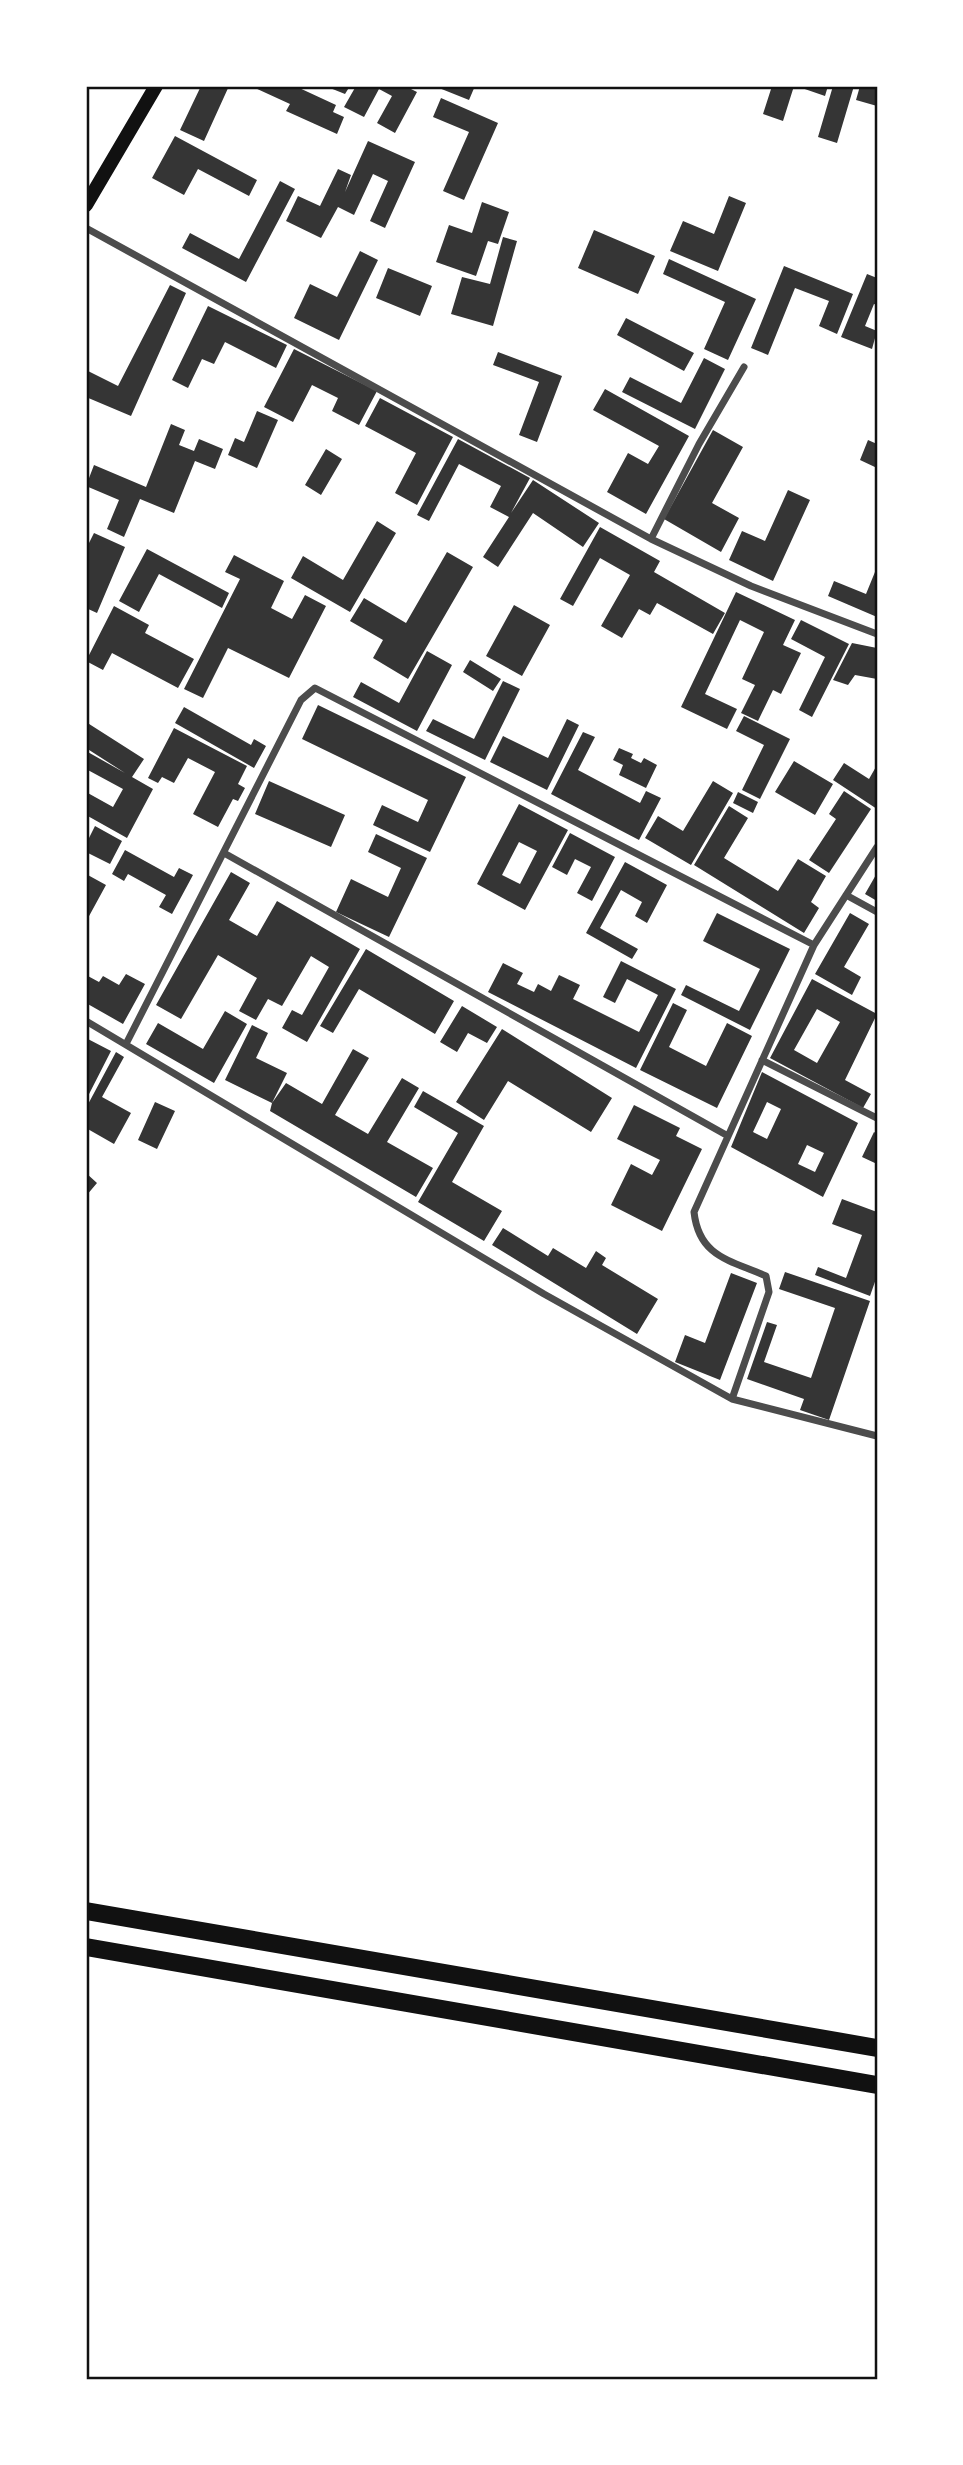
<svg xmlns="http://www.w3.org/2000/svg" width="963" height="2465" viewBox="0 0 963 2465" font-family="Roboto,sans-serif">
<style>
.building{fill:#353535;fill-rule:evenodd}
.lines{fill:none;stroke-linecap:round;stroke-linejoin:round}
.minor{stroke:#4c4c4c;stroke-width:7}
.secondary{stroke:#111;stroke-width:14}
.trunk{stroke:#111;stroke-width:18}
.neatline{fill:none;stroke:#111;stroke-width:2.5}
</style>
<rect width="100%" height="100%" fill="#fff"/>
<path class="building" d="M201,86H229L204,141L180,130Z
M251,86H295L336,105L333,112L344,117L337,134L286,111L290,104Z
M325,86H350L345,94Z
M356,86H405L417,92L395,133L377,123L392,96L379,89L364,117L344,107Z
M434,86H475L469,100Z
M772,86H794L783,121L763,114Z
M796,86H828L825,96Z
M833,86H854L837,143L818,137Z
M860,86H877V106L856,100Z
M441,98L498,123L464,200L443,191L469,132L433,117Z
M175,136L257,180L249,196L198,169L184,195L152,178Z
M368,141L415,162L385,228L370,221L388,181L373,174L354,215L338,207L321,238L286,221L298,196L320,206L338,169L351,175L345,192Z
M280,181L295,189L246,282L182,248L190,233L239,259Z
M729,196L746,203L718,271L670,251L683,221L714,234Z
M482,202L509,212L498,244L488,241L476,276L436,262L449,225L472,233Z
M594,230L655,256L638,294L578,268Z
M503,237L517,241L493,326L451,314L462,277L490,284Z
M360,251L378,260L339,340L294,318L310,284L337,297Z
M669,259L756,299L728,360L704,349L725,302L663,274Z
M784,266L853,294L837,334L819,326L829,301L795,288L768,355L751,348Z
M388,268L432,286L420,316L376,298Z
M867,274L877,278V305L874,304L865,326L877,331L872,349L841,337Z
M170,285L186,293L131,416L86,397V370L118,386Z
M208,306L287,345L276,368L225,342L214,364L202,359L188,388L172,380Z
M626,318L694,353L684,371L617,335Z
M294,349L377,391L359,425L332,411L338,398L312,385L293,422L264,407Z
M498,352L562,376L537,442L519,435L539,382L493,365Z
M704,358L725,369L695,429L622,392L630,377L681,403Z
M605,389L689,436L646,514L607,492L628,453L648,464L659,446L593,410Z
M380,398L453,437L417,505L395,493L416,453L365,426Z
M257,411L278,420L257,468L228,455L235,438L244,442Z
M171,424L185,430L179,445L194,451L199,439L223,449L215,469L195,461L174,513L140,499L124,537L107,529L119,500L86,486L94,465L146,487Z
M713,430L743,447L712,503L739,518L721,552L664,519Z
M458,439L530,478L511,513L533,480L599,523L583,547L533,513L498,567L483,557L509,517L490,507L501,486L459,464L429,521L417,515Z
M868,440L877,444V468L860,460Z
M326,449L342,459L321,495L305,485Z
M788,490L810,500L773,581L729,560L742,531L765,541Z
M377,521L396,533L350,612L291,578L303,556L343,580Z
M600,527L660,561L654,572L725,613L713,634L657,603L650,615L639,609L622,638L601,626L630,575L600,558L573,606L560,599Z
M94,533L125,547L97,613L86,608V549Z
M147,549L229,593L222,608L159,574L139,612L119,601Z
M447,552L473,567L408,679L373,658L383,640L350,621L364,598L406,623Z
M234,555L284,581L271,608L292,619L305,595L326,606L289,678L228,648L203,698L184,689L240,579L225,572Z
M877,567V617L828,596L834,581L866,594Z
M736,592L795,620L783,645L801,653L781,694L773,690L758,721L741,713L755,685L742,679L764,632L740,620L705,694L737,709L727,729L681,707Z
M514,605L550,625L522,676L486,656Z
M114,606L149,625L145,633L194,659L178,688L112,653L103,670L86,661Z
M801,620L849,644L812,717L799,710L825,657L791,639Z
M852,643L877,648V679L855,675L848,685L833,680Z
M427,651L452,665L417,731L353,697L361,682L399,703Z
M470,660L501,679L493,691L463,672Z
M503,681L520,689L485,760L426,731L433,719L474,739Z
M318,705L466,777L430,852L373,825L382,805L418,822L428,800L302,739Z
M184,707L251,745L254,739L266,746L254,768L175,723Z
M744,716L790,739L760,799L742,790L764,745L736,731Z
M567,719L579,725L547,790L490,762L503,736L548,758Z
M86,722L144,759L132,777L153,789L127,838L86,815V792L113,807L123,789L86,769V751L125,773L86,748Z
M174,728L247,766L238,784L245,788L238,801L233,799L218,827L193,814L215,772L188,758L174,783L162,777L158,783L148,778Z
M583,732L595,737L578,770L640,803L646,791L661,798L639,840L551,794Z
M619,748L633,754L631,758L641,763L644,758L657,765L646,788L619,775L623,765L613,760Z
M794,761L833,784L815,815L775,792Z
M844,763L869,779L877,765V809L833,780Z
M269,781L345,815L331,847L255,814Z
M713,781L733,793L691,865L645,838L658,816L683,831Z
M844,791L871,809L829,873L809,860L836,819L829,814Z
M738,792L758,802L753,813L733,803Z
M519,804L568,830L525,910L477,884ZM519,842L537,851L520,884L502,875Z
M729,806L748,818L724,858L778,891L798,859L826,876L811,902L819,908L804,933L694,865Z
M95,826L122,841L110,864L86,852V844Z
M570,833L615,857L592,901L577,893L591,867L575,859L567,875L552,867Z
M376,834L427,858L389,937L336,912L351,879L388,897L401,868L368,852Z
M125,850L174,877L179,868L193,875L172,914L159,907L166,895L128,874L124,881L112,874Z
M625,862L667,885L647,923L635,916L642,902L621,890L600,928L638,949L632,959L586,933Z
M231,872L250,883L229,920L257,936L277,901L360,949L307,1042L282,1028L292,1010L302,1015L329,967L311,956L282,1006L268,999L256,1020L239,1011L257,978L218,955L181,1019L156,1005Z
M877,873V901L865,894Z
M86,874L106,885L88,918L86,916Z
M717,913L790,949L750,1030L681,995L686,985L739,1011L760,969L703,941Z
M850,913L869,924L844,967L861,977L852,995L815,974Z
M366,949L454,1001L435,1034L359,989L333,1033L320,1026Z
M621,961L676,989L636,1068L488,992L503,963L523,973L517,984L534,992L538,984L551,991L559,975L580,985L573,999L639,1032L658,995L627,979L615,1003L603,997Z
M126,974L145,984L123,1024L86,1003V975L99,982L103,976L119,985Z
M812,979L877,1014L845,1080L871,1094L863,1108L770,1058ZM817,1009L840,1022L817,1063L794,1050Z
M673,1003L687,1010L669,1047L706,1066L727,1023L752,1036L717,1108L640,1070Z
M462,1006L497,1027L487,1043L468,1033L457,1052L440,1042Z
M225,1011L247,1024L214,1083L146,1044L158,1023L203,1049Z
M252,1025L268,1033L256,1058L287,1073L272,1103L286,1083L322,1104L353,1049L369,1058L335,1115L368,1134L402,1078L419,1088L387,1142L433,1168L416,1197L270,1111L272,1103L225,1080Z
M502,1029L612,1098L591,1132L508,1081L484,1120L456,1102Z
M86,1038L111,1051L86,1100Z
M116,1052L124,1057L102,1097L131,1113L114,1144L86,1128V1108Z
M762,1072L858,1123L823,1197L731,1147ZM767,1102L781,1109L767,1139L753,1132ZM807,1145L824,1153L815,1172L798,1164Z
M423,1091L484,1126L452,1182L502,1211L484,1241L418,1202L458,1133L414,1107Z
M155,1102L175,1111L157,1149L138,1140Z
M634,1105L680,1128L676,1136L702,1149L662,1231L611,1205L631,1164L652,1175L660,1160L617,1139Z
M874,1132L877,1134V1164L862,1157Z
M86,1173L97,1183L86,1196Z
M842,1199L877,1212V1276L870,1296L815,1275L818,1267L846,1278L862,1235L832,1224Z
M503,1228L548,1256L553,1248L586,1268L596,1251L606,1258L602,1265L658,1299L637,1334L492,1245Z
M785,1272L870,1301L829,1420L800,1410L804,1399L747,1379L767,1322L777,1325L764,1362L811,1378L835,1308L779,1289Z
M731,1273L757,1283L720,1380L675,1362L685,1335L705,1343Z"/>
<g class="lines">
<path class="minor" d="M86,228L651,539L751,586L877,634
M651,539L699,444L744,367
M224,853L728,1136
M846,895L877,912
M86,1021L544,1294L732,1399L877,1436
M126,1044L301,700L315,688L814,945
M762,1060L877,1118
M732,1399L769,1292L766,1276C730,1260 699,1257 694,1212L814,945L877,847"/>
<path class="secondary" d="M86,205L156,86"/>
<path class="trunk" d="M86,1911L877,2048
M86,1947L877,2085"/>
</g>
<rect width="963" height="2465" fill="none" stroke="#ffffff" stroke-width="175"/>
<rect x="88" y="88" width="788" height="2290" class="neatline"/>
</svg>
